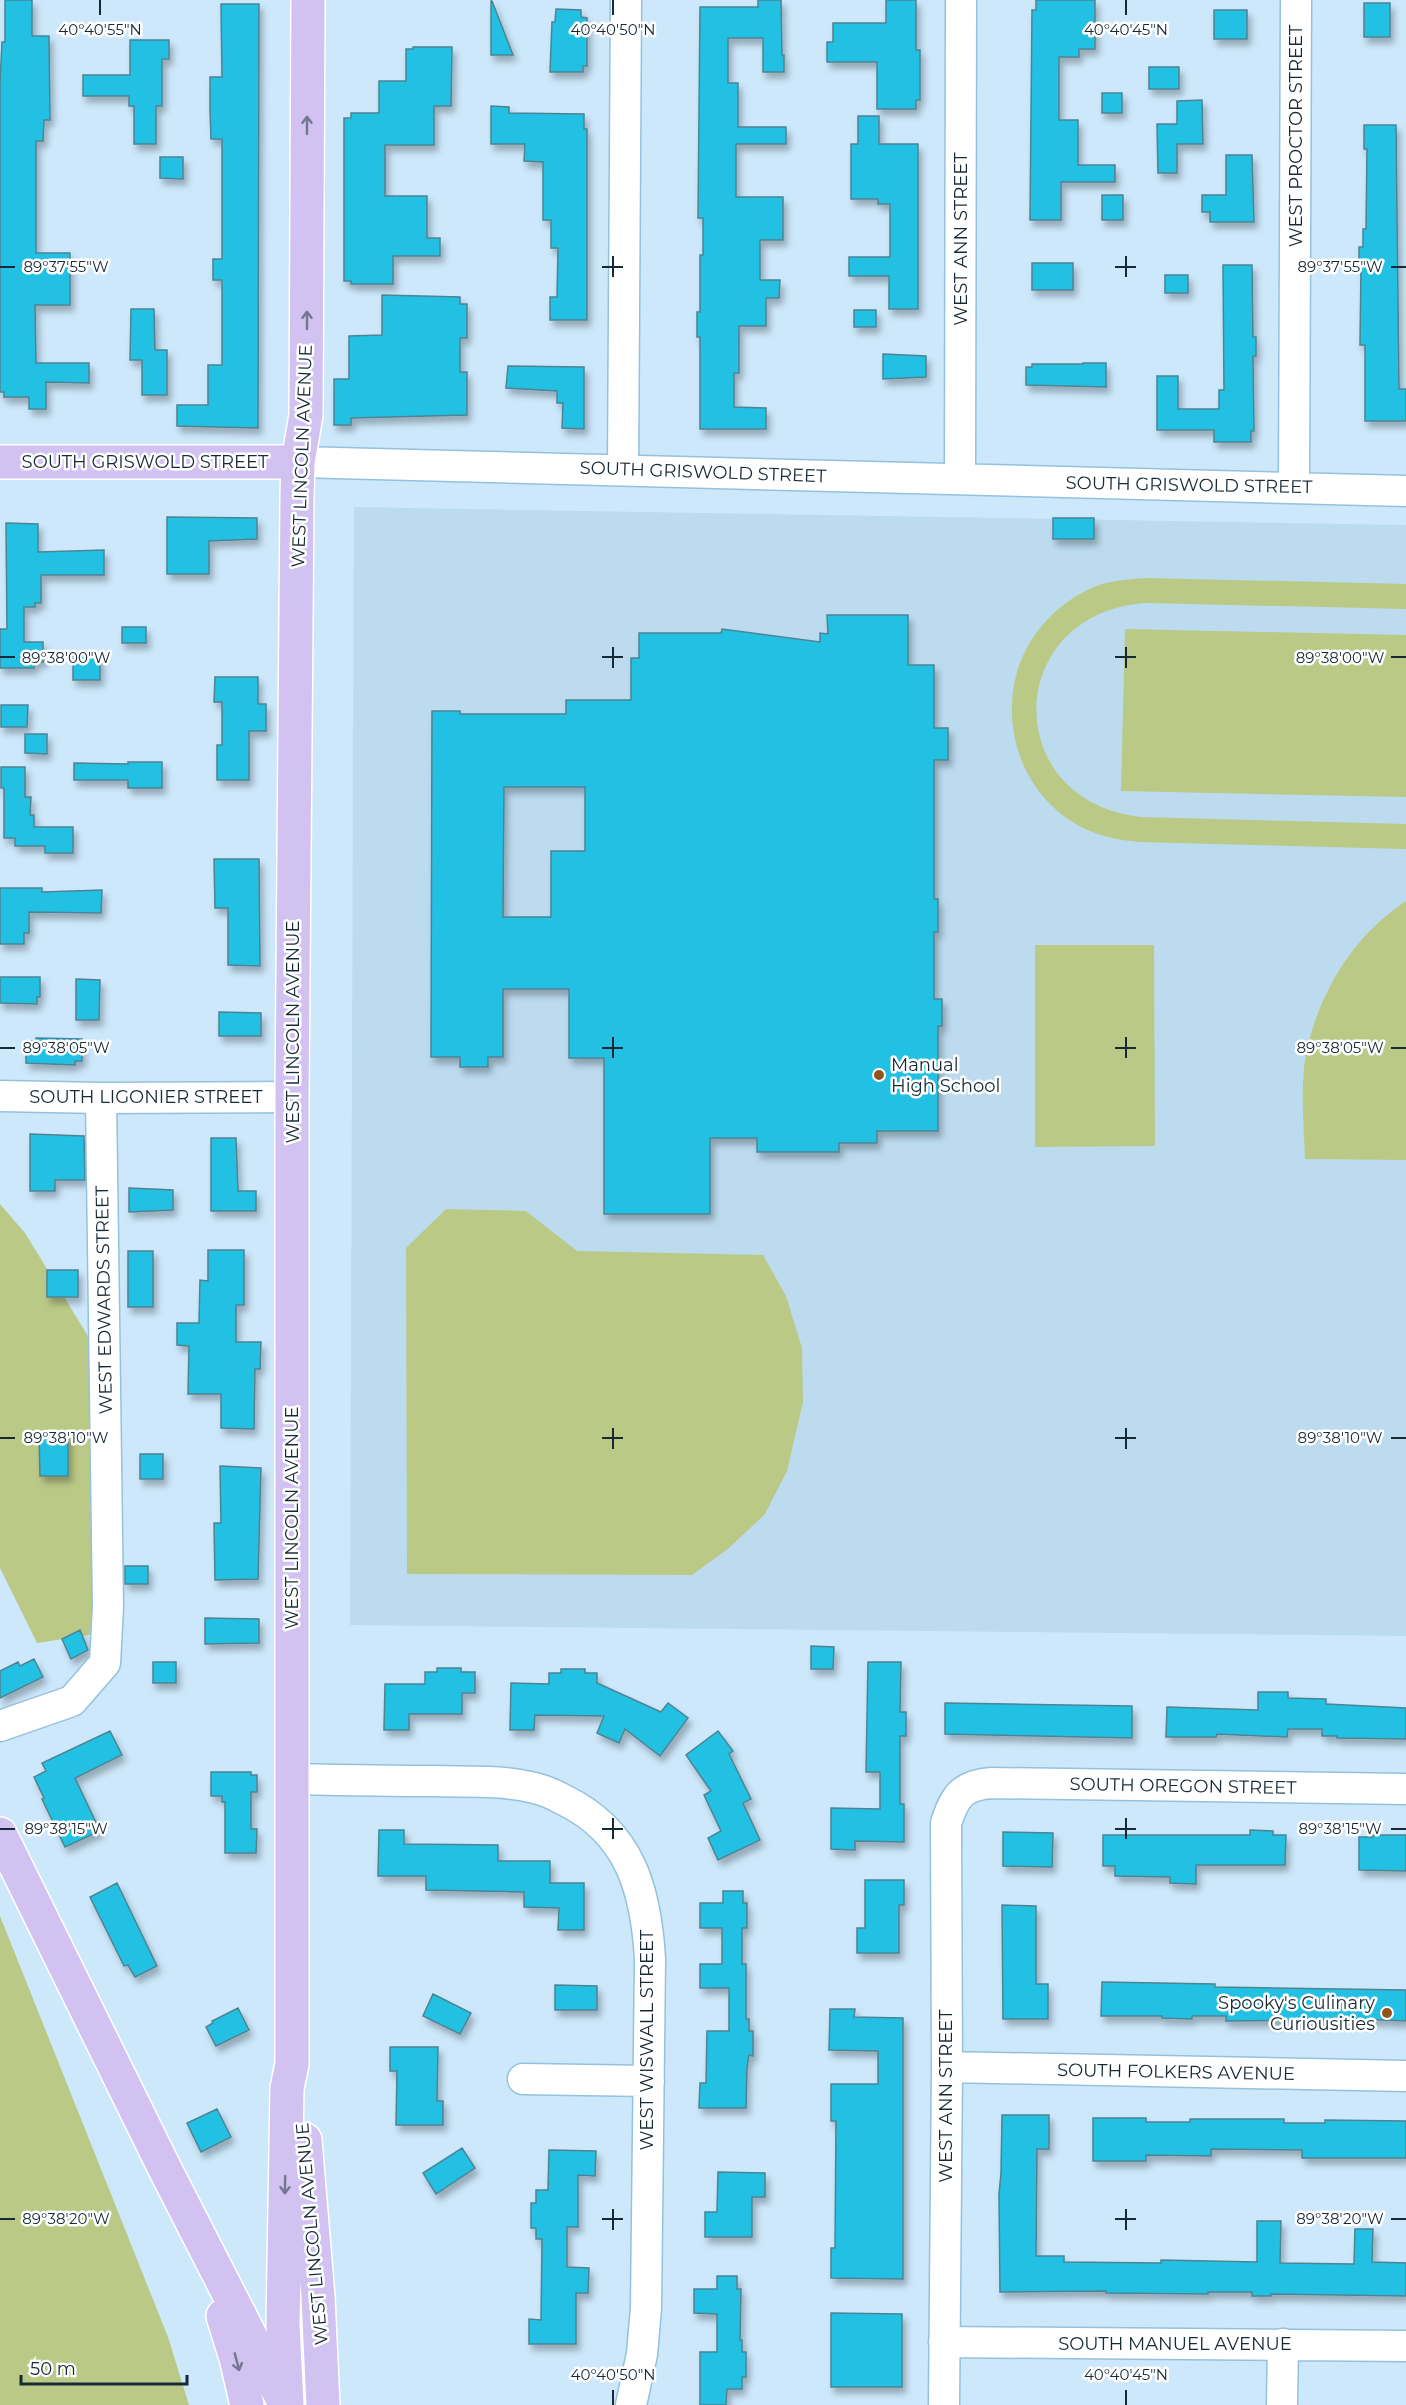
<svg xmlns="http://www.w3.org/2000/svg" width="1406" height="2405" viewBox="0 0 1406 2405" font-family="Montserrat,sans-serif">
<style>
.built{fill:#bcdbef}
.green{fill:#bbc987}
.building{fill:#24c1e4;stroke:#4c8493;stroke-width:1.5;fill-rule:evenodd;filter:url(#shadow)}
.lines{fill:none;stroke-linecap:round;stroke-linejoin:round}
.minor-casing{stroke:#94c1de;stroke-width:33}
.major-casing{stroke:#fff;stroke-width:36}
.minor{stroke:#fff;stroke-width:30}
.major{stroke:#d1c2f1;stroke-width:33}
.oneway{stroke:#747692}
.ticks{fill:none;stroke:#172934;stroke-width:2}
.poi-dot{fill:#93541b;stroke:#fff;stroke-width:2}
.labels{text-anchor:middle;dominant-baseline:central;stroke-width:5;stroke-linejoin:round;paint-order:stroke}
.street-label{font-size:18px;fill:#172934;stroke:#fff}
.poi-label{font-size:18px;fill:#172934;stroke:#fff;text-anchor:start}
.ticks-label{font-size:15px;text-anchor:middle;fill:#172934;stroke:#fff;stroke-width:5;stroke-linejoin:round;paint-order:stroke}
</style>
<defs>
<filter id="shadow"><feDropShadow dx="3.5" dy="6" stdDeviation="3" flood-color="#0004"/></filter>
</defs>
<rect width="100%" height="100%" fill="#cde8fb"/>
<path class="built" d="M354,507L1406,525V1636L350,1625Z"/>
<path class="green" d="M1147,578L1406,584V609L1146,603C1004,612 998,800 1140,817L1406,824V849L1139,842C1116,840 1094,835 1074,823C1009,784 992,692 1037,632C1053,610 1076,593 1102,584C1117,580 1132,579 1147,578Z
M1125,629L1406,635V797L1121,791Z
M1406,901V1160L1305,1159C1304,1128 1300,1085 1306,1054C1319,992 1353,936 1406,901Z
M1035,945H1154L1155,1146L1035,1147Z
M0,1204L25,1233L121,1390L115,1631L37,1643L0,1568Z
M446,1209L526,1211L577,1251L763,1255L786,1296L802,1348L803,1402L787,1471L765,1514L729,1548L692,1575L407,1574L406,1248Z
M0,1916L168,2337L189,2405H0Z"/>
<path class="building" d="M5,0H32V36H49L50,120H44L43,141H36V253H70V305H35L36,363H89V383L46,382V409H29V397H4V392H0V83L2,42H5Z
M758,0H781L782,55H784V72H763V38H728V83H738V127H786V144H736V197H783V240H760V280H780L779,298H766V326H739V373H734V407L766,408V429H700V337H697V312H700V255H703V218H698L700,7H758Z
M886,0H916V50H920V100H916V109H877V62H827V42H833V23H886Z
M1036,0H1095V49H1079V57H1059V120H1078V165H1115V182H1061V220H1030L1032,10H1036Z
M491,1H492L513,55H491Z
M1364,3H1390V37H1364Z
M221,4H259L258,428L177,426V405H208V365H222V280H213V259H222V139H211L210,110V77H222Z
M556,9L581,10V17L587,18V66H583V72H550L552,22H555Z
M1214,10H1247V39H1214Z
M130,40H169V59H162V106H156V144H134V106H129V96H83V75H130Z
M413,47H452L451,106H434V145H385V196H427V238H440V256H393V284H351V281H344V118H351V113H379V81H406V49H413Z
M1149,67H1179V89H1149Z
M1102,93H1122V113H1102Z
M1202,100L1203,144H1177V173H1158L1157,124H1177V101Z
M491,106L509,107V113L584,114V129H587V320H550V297H557L558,248H551V220H543V162L524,161L525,144H491Z
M858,116H879V144H918V309H889V276H849V257H890V204H878V199H851V144H858Z
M1364,125H1396L1399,389H1406V421H1365V345H1360L1361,267L1359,266V247H1363V229H1366L1367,149H1364Z
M1226,155H1252L1254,222H1210V212H1202V195H1226Z
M160,157H183V179L160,178Z
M1102,195H1123V220H1102Z
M1032,263H1073V290H1032Z
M1223,265H1252L1253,337H1256V356H1253L1254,431H1251V442H1214V430H1157V376H1178V409H1219V390H1224Z
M1165,275H1188V293H1165Z
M382,295L460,297V304H467V338H460V372H467V415L351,418V425H334V379H349V336L382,335Z
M131,309H154L155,350H167V395H142V360H130Z
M854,310H876V327H854Z
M883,354L926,356V377L883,379Z
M1083,363H1106V387L1026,385V367H1032V364H1083Z
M508,366L584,367V429L562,428L563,403H557V391L506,388Z
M167,517L257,518V539L209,541V574H167Z
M1053,518H1094V539H1053Z
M6,523L38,524V552L104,550V575H41V603H35V607H24V642H43V662H34V668H0V629H7Z
M827,615H908V665H934V728H948V760H934V899H938V932H934V999H942V1026H938V1131H877V1143H839V1152H757V1138H710V1214H604V1058H569V989H503V1057H488V1067H460V1057H431L432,711H460V714H566V700H631V658H639V633H721L722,629L820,642V633L828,634ZM504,787H585V851H551V917H503Z
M122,627H146V643H122Z
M73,654H100V680H73Z
M215,677H258V704H266V731H249V780H217V745H222V702H214Z
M1,705H28L27,727H1Z
M25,734H47V754L25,753Z
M128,762H162V788H128V780H74V763L128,764Z
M1,767H25V797H31L30,815H34V827H73V853H45V846H15V838H4V788H1Z
M214,859H259L260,966L228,965V908H215Z
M0,888H42V892L102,890L101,913L29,912V933H24V944H0Z
M0,977H40V997H37V1004L0,1003Z
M76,979L100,980L99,1020H76Z
M219,1012L261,1013V1036H219Z
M36,1038L82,1039V1061H75V1065L26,1063V1041H36Z
M30,1134L84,1136L85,1180H55V1191H30Z
M211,1138H236L238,1191H256V1211H211Z
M129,1188L173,1190V1210L129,1212Z
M208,1250H244V1305H236V1342H261L260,1369H255L254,1429L221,1428V1394H188L189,1346L177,1345V1323H199L200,1280L208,1281Z
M128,1251H153V1307H128Z
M47,1270H78V1297H47Z
M39,1432H68V1476H40Z
M140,1454H163V1479H140Z
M220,1466L261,1468L258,1579L215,1580L214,1523H221Z
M125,1566H148V1584H125Z
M205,1618L259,1619V1643L205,1644Z
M80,1630L88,1650L71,1659L62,1639Z
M811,1646L834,1647L833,1669H811Z
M34,1659L43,1677L0,1698V1671L18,1662L20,1666Z
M153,1662H176V1683H153Z
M868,1662H901L900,1712H906V1736H900V1804H904V1842L855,1841V1850L831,1849V1808L880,1809V1772H866Z
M437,1668H461V1672H475V1693H462V1714H409V1730H384L385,1684H425V1672H437Z
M561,1669H585V1673H597V1683L661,1712L668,1703L688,1718L660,1756L625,1729L619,1743L597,1733L604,1716L535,1715L534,1730H510L511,1683L549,1684V1673H561Z
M1258,1692H1288V1698L1326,1699V1704L1406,1708V1739L1337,1738V1736H1322V1729H1288L1287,1737L1217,1734L1216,1737H1166L1167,1707L1258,1710Z
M945,1703L1132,1706V1738L945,1734Z
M110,1731L122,1755L75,1778L100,1831L65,1847L42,1799L44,1798L34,1777L46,1771L42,1763Z
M718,1731L733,1751L729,1754L751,1799L743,1803L760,1840L718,1860L708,1838L721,1831L704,1795L711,1791L686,1755Z
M211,1772H251V1775H257V1792H251V1829H257L256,1853H225V1802H222V1796H211Z
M379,1830H404V1844L498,1845V1861H550V1883H584V1930H558L559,1908L524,1907V1892L426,1890V1876H378Z
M1250,1830L1273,1831V1835H1286L1285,1865H1196V1884L1170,1883V1877L1115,1876V1866H1103V1835H1250Z
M1003,1832L1053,1833L1052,1867L1003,1866Z
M1373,1835H1406V1871L1359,1870V1837H1373Z
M865,1880H904V1905H899V1953H857V1928H865Z
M117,1883L157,1966L135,1977L128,1965L124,1966L90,1897Z
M723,1891H743V1903H747V1928H742V1964H746V2019H749V2031H753V2056L749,2055L747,2068L746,2108H699L700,2083H706L707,2031H729V1988H700V1964H722V1928H700V1903H723Z
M1002,1905L1036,1906V1984H1048V2019H1003Z
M1102,1982L1215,1984V1987L1406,1990V2021L1334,2018V2020L1226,2021V2016H1192V2019L1162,2018V2016H1101Z
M555,1985L597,1986V2010H555Z
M433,1994L471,2013L460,2034L423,2016Z
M238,2008L249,2030L216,2046L206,2027L213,2023L212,2021Z
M830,2009H855L854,2017L903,2018V2279L831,2278V2248H835L836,2121H831V2084H878V2051L829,2050Z
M390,2047H438L437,2101H443V2125H396L397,2071H390Z
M217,2109L231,2137L201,2152L187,2123Z
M1002,2115H1049V2149H1037L1036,2256H1064V2262L1161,2263V2260L1257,2262V2221H1281L1280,2263L1354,2264L1355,2229H1373L1372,2262L1406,2263V2296L1271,2294V2296H1252V2292H1208V2294L1106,2293V2291L1000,2292L999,2194L1001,2173Z
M1093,2118H1146V2122H1190V2119H1284V2123H1325V2120L1406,2121V2158H1302V2150L1211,2149V2156L1146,2155V2161H1093Z
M462,2148L475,2168L436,2194L423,2173Z
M549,2150L596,2151L595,2176L578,2175V2227H567V2267L589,2268L588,2293H576V2344H529V2319L541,2320L542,2239H536V2228H531V2203H536V2190H548Z
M718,2172L765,2173V2197H752V2237H705V2212H717Z
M717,2276H737V2289H741L740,2340H742V2352H746V2377H742V2389H727L726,2405H700V2352H717V2314L694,2313V2289H717Z
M831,2313L902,2314V2387H831Z"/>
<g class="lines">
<defs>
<path id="minor" d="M298,462L1406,491
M623,469L626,0
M960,479L961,0
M1294,487L1296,0
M0,1096L101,1098L292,1097
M0,1726L72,1701L105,1663L108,1607L101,1098
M293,1779C340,1780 387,1781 434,1781C465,1782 500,1780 530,1787C542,1789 553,1794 564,1800C630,1832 646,1890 650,1959L646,2308L642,2354L631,2405
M947,2067L1406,2076
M523,2079L649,2081
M944,2342L1406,2346
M944,2405L947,2067L946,1823C955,1796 962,1785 992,1783L1406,1789
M1282,2405L1283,2344"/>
<path id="major" d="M0,462H298
M0,1834L165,2169L281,2396
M305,2140L318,2297L323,2405
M223,2316L236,2358L247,2405
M287,2405L283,2325L287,2088L292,2064V1097L297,497L298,462L306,415L308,0"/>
</defs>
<use href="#minor" class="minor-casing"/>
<use href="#major" class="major-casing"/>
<use href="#minor" class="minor"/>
<use href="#major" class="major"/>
</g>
<defs><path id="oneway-shaft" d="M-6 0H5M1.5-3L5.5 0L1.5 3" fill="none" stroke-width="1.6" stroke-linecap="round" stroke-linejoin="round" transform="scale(1.5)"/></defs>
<g class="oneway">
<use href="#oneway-shaft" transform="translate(307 125) rotate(-90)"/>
<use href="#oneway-shaft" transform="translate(307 320) rotate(-90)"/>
<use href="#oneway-shaft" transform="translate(285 2185) rotate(91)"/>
<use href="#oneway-shaft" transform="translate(237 2362) rotate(75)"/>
</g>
<path class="ticks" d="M100,0V15M613,0V15M1126,0V15M613,256V277M1126,256V277M0,267H15M602,267H623M1115,267H1136M1391,267H1406M613,647V668M1126,647V668M0,657H15M602,657H623M1115,657H1136M1391,657H1406M613,1037V1058M1126,1037V1058M0,1048H15M602,1048H623M1115,1048H1136M1391,1048H1406M613,1428V1449M1126,1428V1449M0,1438H15M602,1438H623M1115,1438H1136M1391,1438H1406M613,1818V1839M1126,1818V1839M0,1829H15M602,1829H623M1115,1829H1136M1391,1829H1406M613,2209V2230M1126,2209V2230M0,2219H15M602,2219H623M1115,2219H1136M1391,2219H1406M613,2390V2405M1126,2390V2405"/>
<g class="poi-dot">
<circle cx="879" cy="1075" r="6"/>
<circle cx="1387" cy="2013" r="6"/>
</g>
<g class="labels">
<g class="street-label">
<text transform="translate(1296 136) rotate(-90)">WEST PROCTOR STREET</text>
<text transform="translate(961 239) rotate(-90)">WEST ANN STREET</text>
<text transform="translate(302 456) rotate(-88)">WEST LINCOLN AVENUE</text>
<text x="145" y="462">SOUTH GRISWOLD STREET</text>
<text transform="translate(703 472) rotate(2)">SOUTH GRISWOLD STREET</text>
<text transform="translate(1189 485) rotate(1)">SOUTH GRISWOLD STREET</text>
<text transform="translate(293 1032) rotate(-90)">WEST LINCOLN AVENUE</text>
<text x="146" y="1097">SOUTH LIGONIER STREET</text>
<text transform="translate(104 1300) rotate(-91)">WEST EDWARDS STREET</text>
<text transform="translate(292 1518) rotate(-90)">WEST LINCOLN AVENUE</text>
<text transform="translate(1183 1786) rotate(1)">SOUTH OREGON STREET</text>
<text transform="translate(647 2040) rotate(-90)">WEST WISWALL STREET</text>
<text transform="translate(1176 2072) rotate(1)">SOUTH FOLKERS AVENUE</text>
<text transform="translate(946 2096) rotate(-90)">WEST ANN STREET</text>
<text transform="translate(312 2234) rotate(-95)">WEST LINCOLN AVENUE</text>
<text x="1175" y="2344">SOUTH MANUEL AVENUE</text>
</g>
<g class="poi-label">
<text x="891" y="1065">Manual<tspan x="891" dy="21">High School</tspan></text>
<text x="1375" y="2003" text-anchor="end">Spooky's Culinary<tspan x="1375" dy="21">Curiousities</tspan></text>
</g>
</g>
<g class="ticks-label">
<text x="100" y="35">40°40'55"N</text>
<text x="613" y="35">40°40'50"N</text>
<text x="1126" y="35">40°40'45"N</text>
<text x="1340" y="272">89°37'55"W</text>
<text x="66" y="272">89°37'55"W</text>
<text x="1340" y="663">89°38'00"W</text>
<text x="66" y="663">89°38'00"W</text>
<text x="1340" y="1053">89°38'05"W</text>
<text x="66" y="1053">89°38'05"W</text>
<text x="1340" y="1443">89°38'10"W</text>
<text x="66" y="1443">89°38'10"W</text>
<text x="1340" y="1834">89°38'15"W</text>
<text x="66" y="1834">89°38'15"W</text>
<text x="66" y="2224">89°38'20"W</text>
<text x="1340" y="2224">89°38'20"W</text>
<text x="613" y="2380">40°40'50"N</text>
<text x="1126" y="2380">40°40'45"N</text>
</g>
<path d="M21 2375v9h166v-9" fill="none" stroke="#172934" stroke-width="3"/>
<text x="30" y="2375" font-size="18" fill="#172934" stroke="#ffffff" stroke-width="4.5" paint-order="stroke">50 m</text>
</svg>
